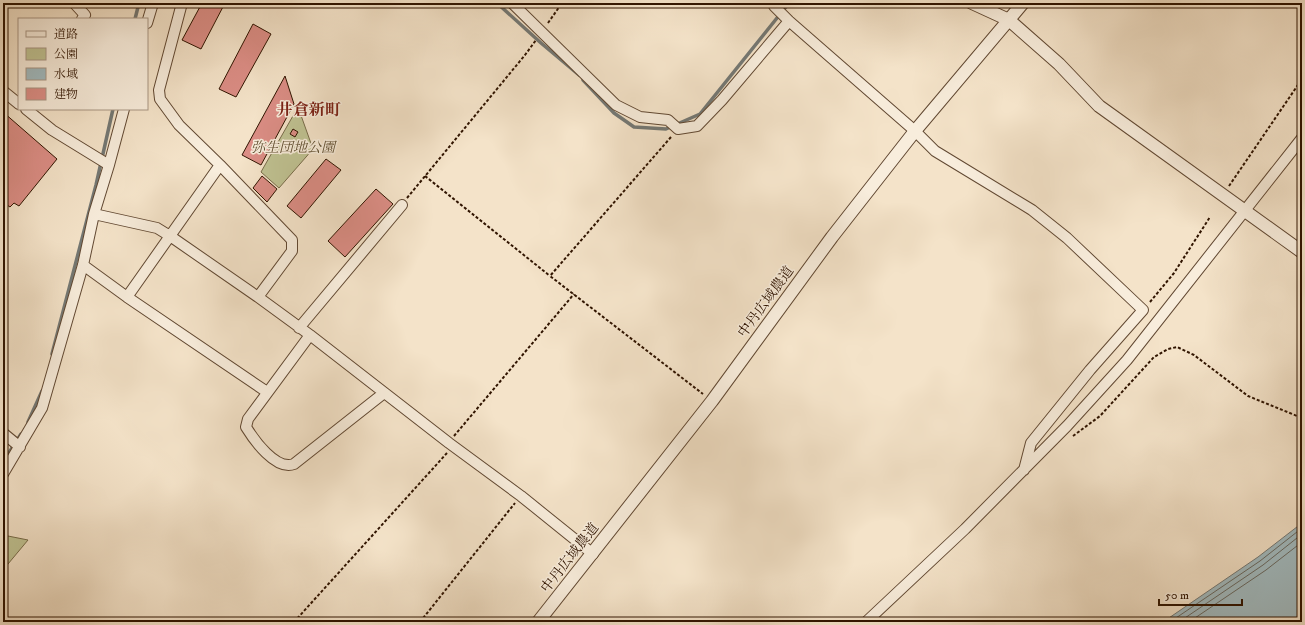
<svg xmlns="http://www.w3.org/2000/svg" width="1305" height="625" viewBox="0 0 1305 625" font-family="'IM FELL DW Pica','Noto Serif JP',serif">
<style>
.green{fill:#c0c393;stroke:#786c4a}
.water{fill:#a1bbc1;stroke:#747874}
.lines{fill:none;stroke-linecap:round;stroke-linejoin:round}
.shore{stroke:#686860;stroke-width:1}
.stream{stroke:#747874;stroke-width:3.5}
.building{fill:#db8d85;stroke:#301400}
.minor-casing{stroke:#614832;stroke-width:12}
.tertiary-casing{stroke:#614832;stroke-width:14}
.path{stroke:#301400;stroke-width:2;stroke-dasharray:3 2;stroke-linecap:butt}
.minor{stroke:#f8eddc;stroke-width:10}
.tertiary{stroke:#f8eddc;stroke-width:12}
.labels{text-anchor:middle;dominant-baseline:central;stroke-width:3;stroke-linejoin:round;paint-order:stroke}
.park-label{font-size:14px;font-style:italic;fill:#625133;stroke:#f8eddc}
.street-label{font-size:14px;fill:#301400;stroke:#f8eddc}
.quarter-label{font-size:16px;font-weight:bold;fill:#7a1f14;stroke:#f8eddc}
</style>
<rect width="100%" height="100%" fill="#f4e3c9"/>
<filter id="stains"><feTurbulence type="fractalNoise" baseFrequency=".005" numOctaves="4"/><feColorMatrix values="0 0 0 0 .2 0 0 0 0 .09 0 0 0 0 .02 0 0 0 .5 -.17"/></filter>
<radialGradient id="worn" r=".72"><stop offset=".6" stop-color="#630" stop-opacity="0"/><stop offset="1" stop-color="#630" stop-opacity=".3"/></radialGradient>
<path class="green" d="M298,107L313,149L279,188L261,172Z
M3,535L28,540L3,570Z"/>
<path class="water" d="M1302,523V622H1163L1258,557Z"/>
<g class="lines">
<path class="shore" d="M1170,622L1260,561L1302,528
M1179,622L1263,565L1302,534
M1189,622L1266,570L1302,542"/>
<path class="stream" d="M497,3L541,43L579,75
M135,19L139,3
M583,80L614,113L634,127L666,129L700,114L789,3
M52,354L96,185L113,109
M28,422L42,391
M3,462L21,434"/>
</g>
<path class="building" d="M202,3H225L201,49L182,40Z
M253,24L271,34L236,97L219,89Z
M285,76L294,104L261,165L242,155Z
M3,112L57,159L19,206L14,203L10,207L7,205L3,209Z
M293,129L298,132L295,137L290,134Z
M326,159L341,170L301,218L287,206Z
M262,176L277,189L267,202L253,188Z
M376,189L393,204L345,257L328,241Z"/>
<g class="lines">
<defs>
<path id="minor" d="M74,3L85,15L82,19
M182,3L159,90L160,99L179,125L220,165L292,240V251L258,297
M512,3L616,105L640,117L668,120L678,129L697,126L722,100L789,21
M774,3V6L789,21L915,131L935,151L1032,210L1067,238L1143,310L1090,370L1031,443L1024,470
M147,23L153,3
M3,91L19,104
M26,109L52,130L109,165
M94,214L157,228L170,236L258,297L310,335L449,443L521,496L593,554
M83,265L127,297L267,392
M127,297L220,165
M299,328L402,205
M310,335L248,419L246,427C254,440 276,471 294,464L384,393
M3,433L20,447
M3,474L42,408L83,265L94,214L109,165L124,109
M866,622L965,529L1067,426L1127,360L1302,138"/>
<path id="tertiary" d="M972,3L1009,20L1059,64L1099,106L1302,252
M538,622L712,401L832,237L915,131L1023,3"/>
</defs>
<use href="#minor" class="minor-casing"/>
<use href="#tertiary" class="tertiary-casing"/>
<path class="path" d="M548,23L562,3
M671,137L550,276L703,394
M425,176L550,276
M1229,186L1302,79
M407,198L525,55L536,40
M1150,302L1174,273L1210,217
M454,436L574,294
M1073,436L1100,416L1154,357L1168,349L1177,347L1194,355L1248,396L1302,418
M294,622L447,453
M420,622L515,503"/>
<use href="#minor" class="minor"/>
<use href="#tertiary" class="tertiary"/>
</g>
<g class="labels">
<g class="park-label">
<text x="293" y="148">弥生団地公園</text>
</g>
<g class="street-label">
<text transform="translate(766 302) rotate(-54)">中丹広域農道</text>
<text transform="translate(570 558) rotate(-52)">中丹広域農道</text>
</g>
<g class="quarter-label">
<text x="309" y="110">井倉新町</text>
</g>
</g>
<rect width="1305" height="625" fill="none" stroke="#f4e3c9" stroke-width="16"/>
<rect x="4" y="4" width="1297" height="617" fill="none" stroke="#301400" stroke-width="2"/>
<rect x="8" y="8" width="1289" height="609" fill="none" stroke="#301400"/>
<rect x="18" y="18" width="130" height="92" fill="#f8eddc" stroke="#a89684"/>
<rect x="26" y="31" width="20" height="6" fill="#f8eddc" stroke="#a89684"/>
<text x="54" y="38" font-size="12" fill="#301400">道路</text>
<rect x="26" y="48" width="20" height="12" fill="#c0c393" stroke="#a89684"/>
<text x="54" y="58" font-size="12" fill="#301400">公園</text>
<rect x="26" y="68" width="20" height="12" fill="#a1bbc1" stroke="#a89684"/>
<text x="54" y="78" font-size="12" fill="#301400">水域</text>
<rect x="26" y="88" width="20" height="12" fill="#db8d85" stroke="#a89684"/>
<text x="54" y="98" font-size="12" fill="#301400">建物</text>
<path d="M1159 599v6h83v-6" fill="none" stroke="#301400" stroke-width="2"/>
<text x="1165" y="599" font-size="12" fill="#301400" stroke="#f8eddc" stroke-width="3" paint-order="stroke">50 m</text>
<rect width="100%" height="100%" filter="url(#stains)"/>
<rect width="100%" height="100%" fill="url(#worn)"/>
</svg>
